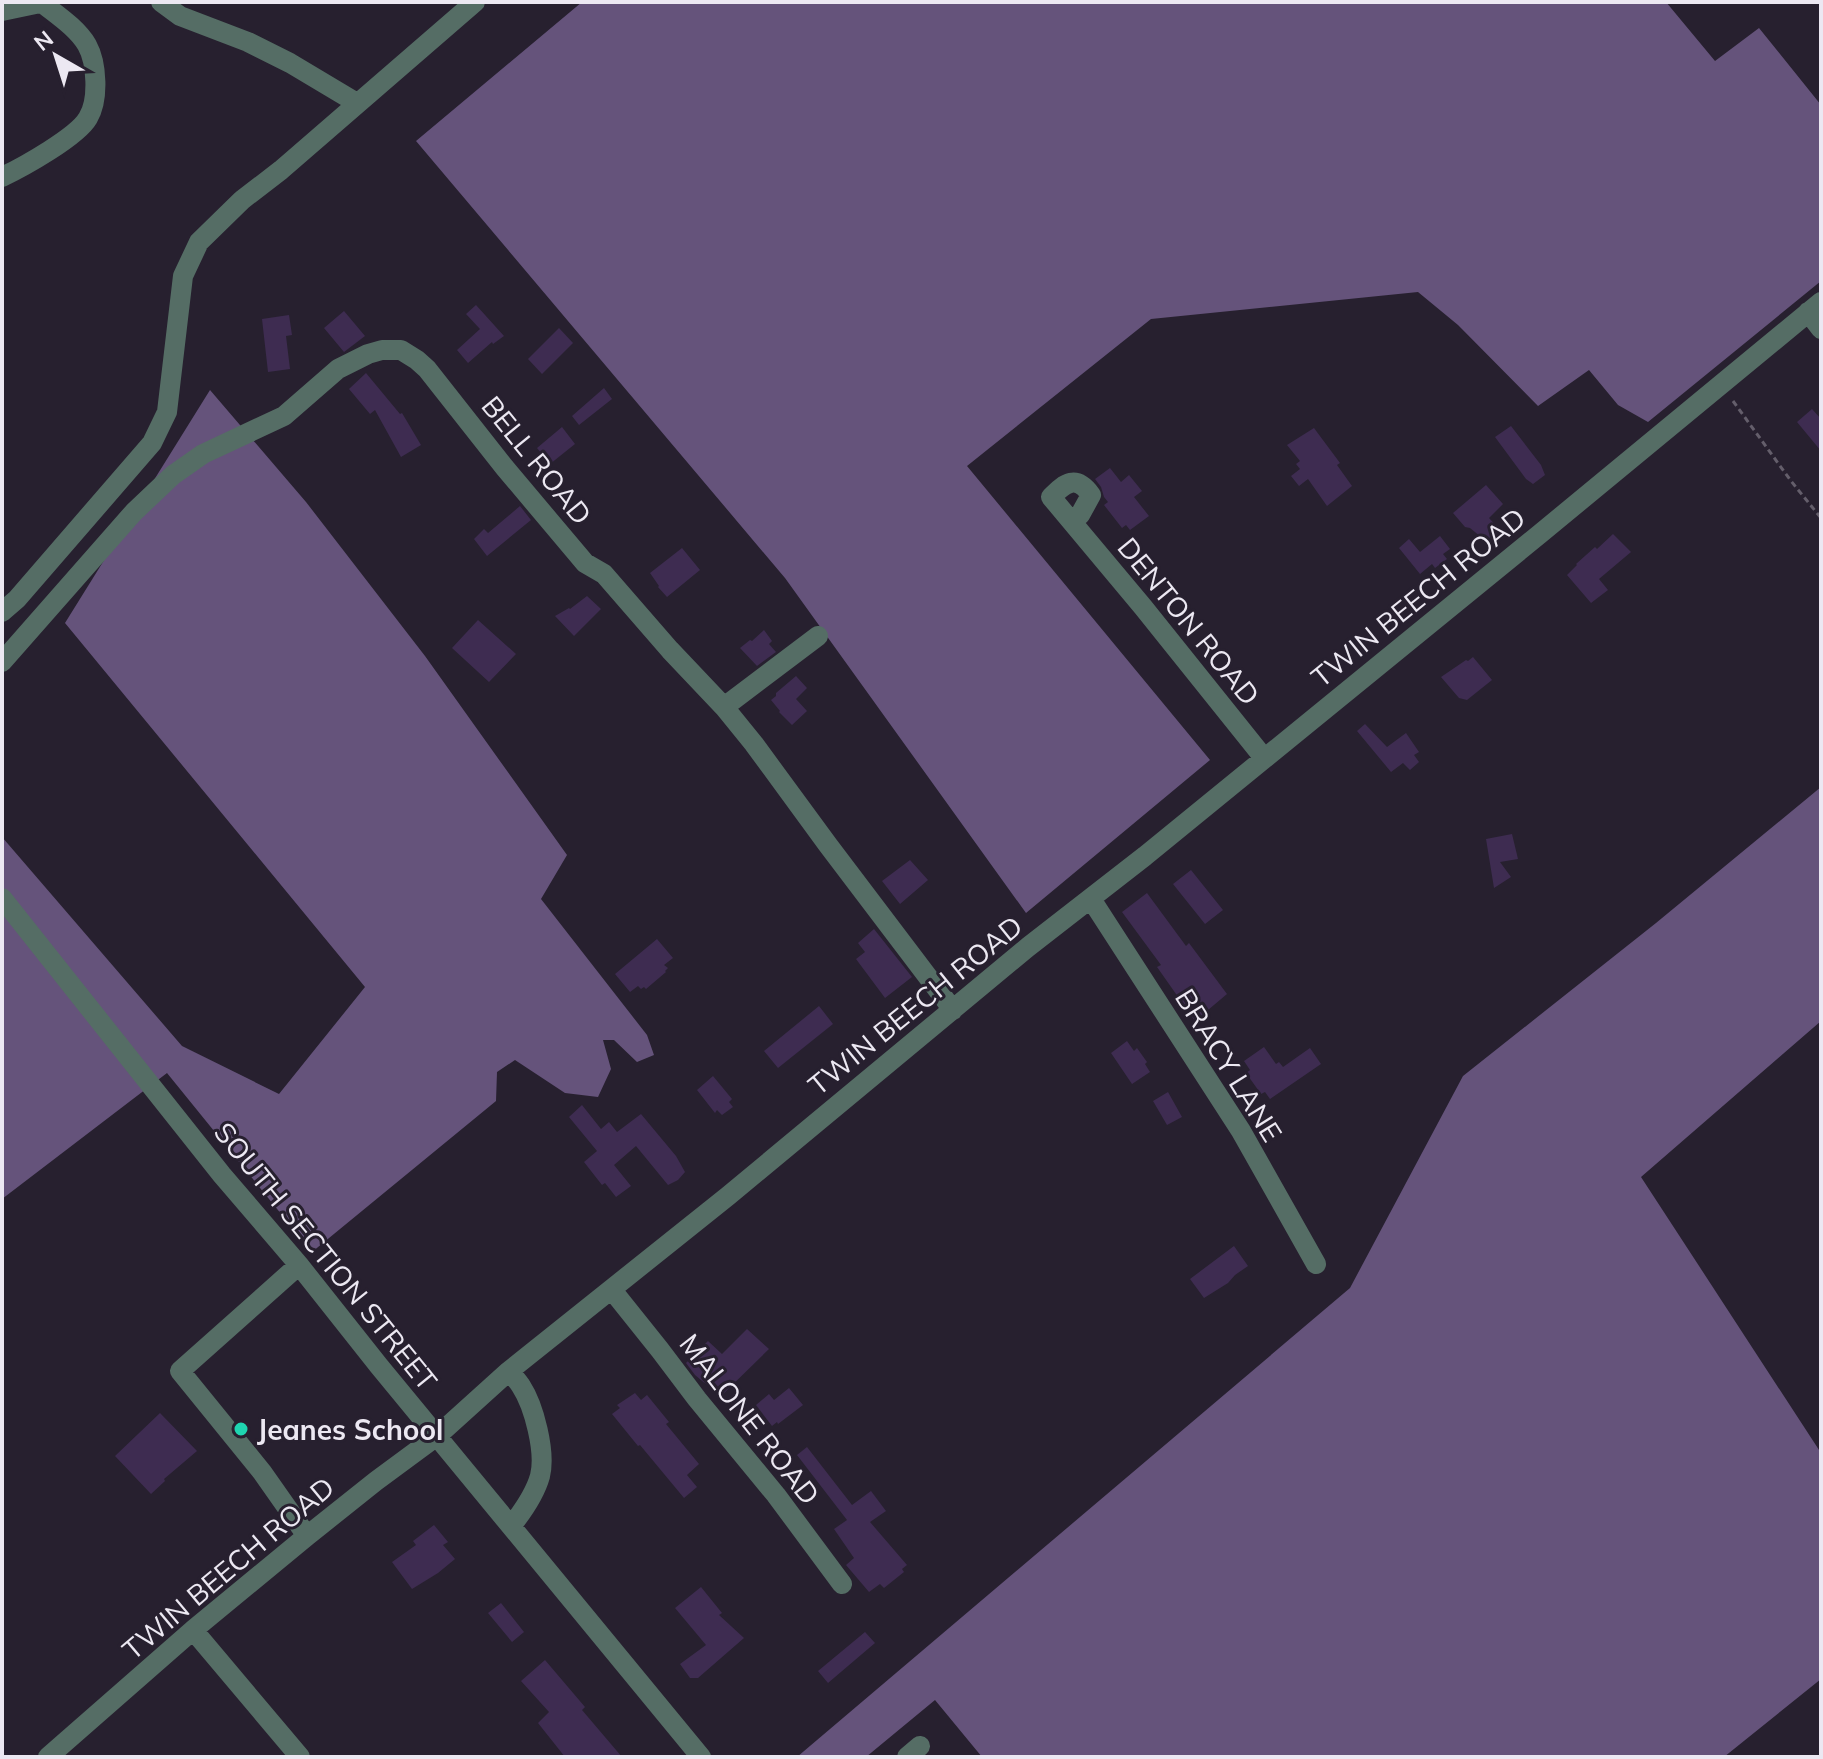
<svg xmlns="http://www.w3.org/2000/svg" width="1823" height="1759" viewBox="0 0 1823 1759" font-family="Mulish,sans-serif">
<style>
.forest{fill:#65537b}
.building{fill:#3e2c51}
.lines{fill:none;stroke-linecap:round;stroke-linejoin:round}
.path{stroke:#645e6b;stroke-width:3;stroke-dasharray:6 4;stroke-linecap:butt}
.minor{stroke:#556d65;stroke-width:20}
.poi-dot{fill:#1fd5b0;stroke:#27202f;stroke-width:3}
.labels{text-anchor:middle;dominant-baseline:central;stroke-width:6;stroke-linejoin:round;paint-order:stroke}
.street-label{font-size:28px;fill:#ece8f2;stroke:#27202f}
.poi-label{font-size:28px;font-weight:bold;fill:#ece8f2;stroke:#27202f;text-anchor:start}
</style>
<rect width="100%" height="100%" fill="#27202f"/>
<path class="forest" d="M582,2H1666L1715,61L1759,28L1821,105V281L1648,422L1618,405L1589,370L1538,406L1458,325L1418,292L1151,319L967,466L1210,760L1026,913L785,578L416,141Z
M210,390L306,502L425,656L567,855L541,899L647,1035L654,1055L637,1062L614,1040H603L611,1069L598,1097L565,1093L515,1060L497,1072L496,1101L312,1252L167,1073L2,1199V837L182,1046L279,1094L365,987L65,623Z
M1821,787V1021L1641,1177L1821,1453V1679L1724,1757H982L935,1700L866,1757H797L1350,1288L1463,1076L1656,923Z"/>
<path class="building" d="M476,305L504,336L493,344L492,342L468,363L457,350L480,329L466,314Z
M344,311L365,336L344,352L324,328Z
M289,315L292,335L286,336L290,369L268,372L262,319Z
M559,328L573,343L542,374L528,359Z
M366,373L400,414L402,413L421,445L401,457L375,410L370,414L349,389Z
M604,388L612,399L579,425L572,416Z
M1812,409L1821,419V451L1797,422Z
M1511,426L1541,465L1545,475L1533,484L1526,479L1495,437Z
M562,427L575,444L550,464L537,448Z
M1314,428L1340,463L1337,465L1352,486L1327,506L1308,479L1299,486L1291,476L1300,469L1296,464L1300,461L1287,445Z
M1110,468L1121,482L1129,475L1142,491L1134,497L1149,516L1130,530L1126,525L1122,528L1104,505L1108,502L1104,497L1101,487L1095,479Z
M1486,485L1503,504L1489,518L1499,529L1486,541L1470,528L1465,527L1453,513Z
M520,506L531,520L487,556L474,539L484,529L488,533Z
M1613,534L1631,552L1599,579L1608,590L1591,603L1567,575L1577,565L1576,564L1595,547L1597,549Z
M1440,536L1450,549L1443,554L1447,559L1435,568L1432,564L1420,574L1399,548L1409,539L1420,552Z
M682,548L700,570L667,597L658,587L659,586L650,573Z
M587,596L601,609L574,636L555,616L569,608L570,609Z
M478,620L516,654L489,682L452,648Z
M764,630L772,641L769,644L776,652L757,666L740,648L750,640L752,641Z
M1473,657L1492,680L1467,700L1459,698L1441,677L1466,660L1468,661Z
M796,676L807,688L796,699L807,711L792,725L779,712L780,711L771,700L776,696V693Z
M1365,724L1387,747L1406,733L1419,752L1414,755L1419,762L1410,770L1403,763L1391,772L1357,731Z
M1512,834L1518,859L1500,862L1511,877L1494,888L1486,839Z
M910,860L928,880L900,904L882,881Z
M1191,870L1223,910L1205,924L1173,884Z
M1147,893L1186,946L1189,943L1227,994L1195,1021L1157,967L1161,965L1122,912Z
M874,929L912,977L885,998L856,959L865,952L858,943Z
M657,939L673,958L664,965L668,968L665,971L666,972L646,989L644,987L641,989L638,986L630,992L615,974Z
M819,1006L833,1024L778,1068L764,1051Z
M1127,1041L1134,1051L1137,1048L1147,1062L1145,1064L1150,1072L1132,1084L1111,1053Z
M1264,1047L1276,1064L1279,1062L1283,1067L1310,1048L1321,1064L1270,1099L1265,1092L1261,1094L1246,1073L1250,1070L1244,1061Z
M713,1076L732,1099L729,1102L733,1107L722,1115L717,1110L715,1113L697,1090Z
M1168,1092L1182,1117L1167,1125L1153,1101Z
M582,1105L601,1129L609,1122L617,1132L641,1114L676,1156L685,1172L678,1180L668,1185L636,1146L614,1165L631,1186L616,1197L605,1183L602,1185L584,1162L597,1151L569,1117Z
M1234,1246L1248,1266L1235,1275L1228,1283L1204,1298L1190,1279Z
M747,1329L769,1349L722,1395L709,1383L707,1385L695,1375L686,1363L708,1341L722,1354Z
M789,1388L803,1405L778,1424L777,1422L772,1426L756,1405L769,1394L774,1400Z
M635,1393L641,1400L647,1395L669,1422L666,1424L699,1464L687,1475L697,1487L684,1498L640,1445L638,1446L612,1414L620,1408L617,1405Z
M160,1413L197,1451L164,1479L165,1481L151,1494L115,1456Z
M807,1447L852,1505L871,1491L886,1511L870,1522L907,1565L902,1569L904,1572L884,1588L880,1584L869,1592L846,1565L854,1558L834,1529L847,1520L797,1455Z
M434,1525L448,1542L443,1545L455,1559L438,1573L412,1589L392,1562L416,1545L413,1541Z
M701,1587L722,1613L719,1615L744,1638L698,1678H690L680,1664L706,1645L675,1608Z
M501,1603L524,1632L512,1642L488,1613Z
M865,1632L875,1643L828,1683L818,1671Z
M545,1660L585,1707L582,1710L622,1757H565L538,1723L549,1712L521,1681Z"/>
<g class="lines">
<path class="path" d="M1733,401L1791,481L1821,518"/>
<path class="minor" d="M161,2L180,16L248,42L290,63L357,103
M2,11L45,2
M2,177C23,167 77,137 88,118C99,100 97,63 87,45C77,28 57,15 42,3
M1808,312L1821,329
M1071,519L1080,515L1091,495C1076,474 1065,483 1051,497L1143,607L1264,758
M2,612L17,599L152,443L167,412L183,276L199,242L242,200L281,170L475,2
M2,662L134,512L173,475L203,454L284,416L338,369L368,354L382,350H401L417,360L427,369L505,468L585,563L604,574L670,650L724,707L754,744L828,845L953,1010
M724,707L818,636
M2,898L222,1175L299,1265L379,1366L701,1757
M1091,899L1241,1131L1316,1264
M299,1265L180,1371L262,1472L307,1536
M612,1290L660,1350L697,1399L776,1495L842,1584
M509,1371C513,1376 518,1381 521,1386C534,1406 546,1452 540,1476C535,1494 523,1511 512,1525
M193,1630L300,1757
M48,1757L193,1630L307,1536L376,1481L437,1436L509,1371L728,1196L1028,947L1145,856L1541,533L1821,302
M907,1757L920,1746"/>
</g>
<circle class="poi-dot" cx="241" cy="1429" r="8"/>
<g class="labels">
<g class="street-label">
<text transform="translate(537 460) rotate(51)">BELL ROAD</text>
<text transform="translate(1418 597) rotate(-39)">TWIN BEECH ROAD</text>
<text transform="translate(1189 621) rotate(51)">DENTON ROAD</text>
<text transform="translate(915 1005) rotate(-39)">TWIN BEECH ROAD</text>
<text transform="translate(1229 1065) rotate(58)">BRACY LANE</text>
<text transform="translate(326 1256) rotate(51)">SOUTH SECTION STREET</text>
<text transform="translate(750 1419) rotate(52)">MALONE ROAD</text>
<text transform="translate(228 1568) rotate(-40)">TWIN BEECH ROAD</text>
</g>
<g class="poi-label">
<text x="257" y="1429">Jeanes School</text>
</g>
</g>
<rect width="1823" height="1759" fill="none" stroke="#ece8f2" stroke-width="8"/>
<g transform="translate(56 56) rotate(321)" stroke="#27202f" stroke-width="6" paint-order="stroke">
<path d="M0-6L14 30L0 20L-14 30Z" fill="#ece8f2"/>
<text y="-12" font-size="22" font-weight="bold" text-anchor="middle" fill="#ece8f2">N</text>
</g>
</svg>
